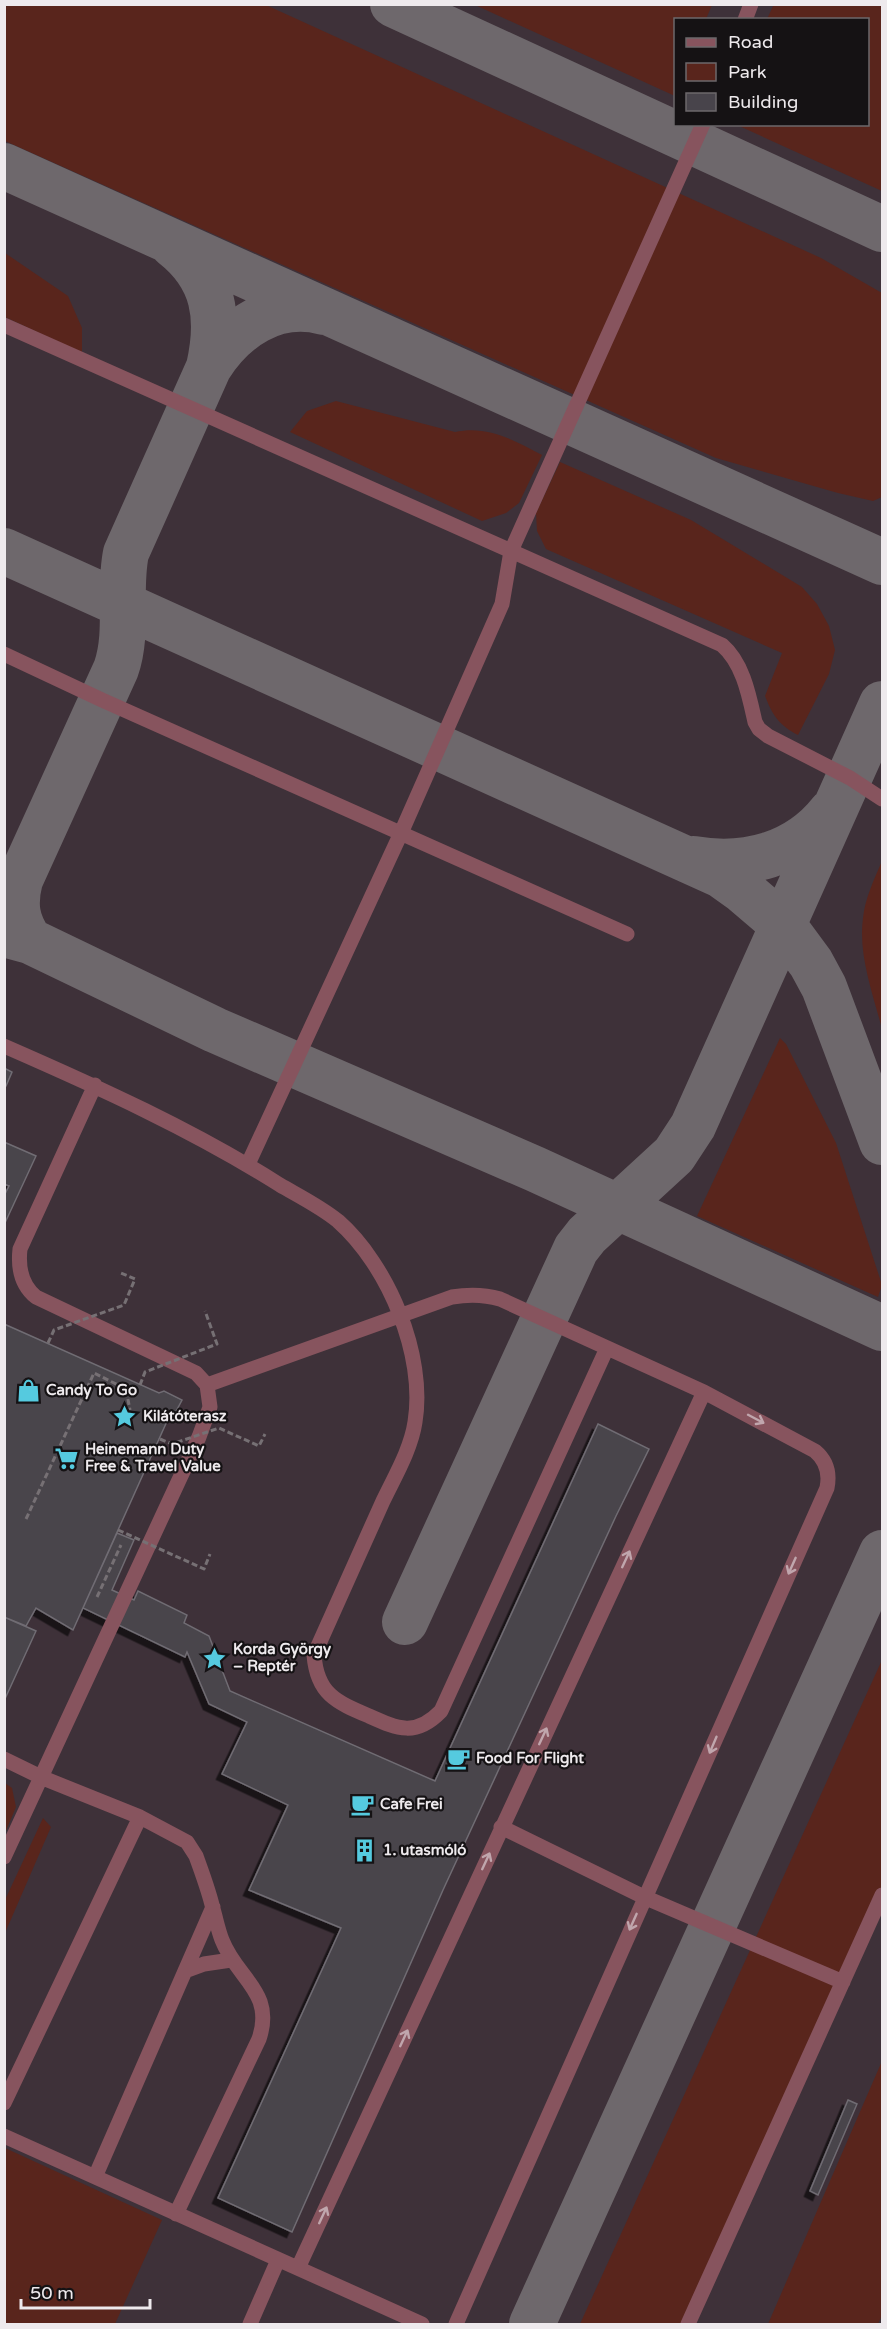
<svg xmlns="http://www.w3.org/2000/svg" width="887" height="2329" viewBox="0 0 887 2329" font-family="'Varela Round',sans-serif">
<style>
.built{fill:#3e3139;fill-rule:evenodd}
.green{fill:#59251c}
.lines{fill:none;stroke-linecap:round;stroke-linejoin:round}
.taxiway{stroke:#6e686c;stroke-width:46}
.building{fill:#48444b;stroke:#706c73;stroke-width:1.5;filter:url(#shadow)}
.path{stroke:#767074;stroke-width:3;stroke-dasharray:6 3;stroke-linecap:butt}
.minor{stroke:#87545e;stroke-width:15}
.path-bridge{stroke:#767074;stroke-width:3;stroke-dasharray:6 3;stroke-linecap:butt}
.oneway{stroke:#c0a6ad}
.labels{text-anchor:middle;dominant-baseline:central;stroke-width:4.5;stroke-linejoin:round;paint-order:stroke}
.poi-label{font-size:15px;font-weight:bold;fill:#eeeaed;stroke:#151214;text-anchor:start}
</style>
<defs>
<filter id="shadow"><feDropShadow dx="-5.5" dy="5.5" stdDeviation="0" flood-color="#0009"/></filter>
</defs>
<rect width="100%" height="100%" fill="#2f282d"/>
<path class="built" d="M5,5H882V2324H5ZM676,20H868V124H676Z"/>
<path class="green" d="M774,4L882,5V191L737,125L868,124V20L767,19Z
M5,5H266L821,258L882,293V497L873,501L838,493L716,458L5,141Z
M475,5H712L706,19L676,20L675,96Z
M5,253L68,296L82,328V353L5,317Z
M336,401L455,432C488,425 513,440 542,455L519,503L506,513L482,521L290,432L307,411Z
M560,462L691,520L802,587L817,604L829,626L835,650L829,674L798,735C779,725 773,716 765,696L782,653L546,549L537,531L536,513Z
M882,861V1029C873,994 858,955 863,918C865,898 874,880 882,861Z
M780,1038L786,1044L836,1143L882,1285L878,1297L697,1216Z
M882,1660V1891L682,2324H580Z
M5,1783L12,1788L16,1807L5,1833Z
M43,1818L51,1827L5,1933V1900Z
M882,2061V2315L878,2324H768Z
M5,2148L162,2220L115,2324H5Z"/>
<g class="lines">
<path class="taxiway" d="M393,4L882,229
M4,166L882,562
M173,245C215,278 220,318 209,367
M4,551L721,875L742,890L783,925L811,963L824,987L882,1142
M693,859C745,868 797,855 831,812
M4,934L30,941L215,1030L535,1169L882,1328
M30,941C16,921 14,904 20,880L116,669C129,632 118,591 126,553L209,367C234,328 275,299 324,312
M405,1622L576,1249L587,1235L674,1155L693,1126L882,704
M532,2324L882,1553"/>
</g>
<path class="building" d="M4,1068L12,1072L6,1086H4Z
M4,1142L36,1156L4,1225V1196L9,1186L4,1184Z
M4,1324L159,1393L164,1391L182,1400L173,1417L168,1419L73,1630L36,1608L26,1626L4,1617Z
M598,1424L649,1449L616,1516L443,1890L292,2232L218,2198L341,1928L249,1890L288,1805L222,1774L247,1722L209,1704L187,1652L185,1657L83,1608L117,1533L134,1540L112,1590L134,1600L138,1591L187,1615L184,1623L209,1636L230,1691L435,1781Z
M4,1617L36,1631L4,1701Z
M848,2100L857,2104L818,2195L810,2191Z"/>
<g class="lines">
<path class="path" d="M26,1519L94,1373L126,1389L130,1410
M97,1597L121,1545"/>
<path class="minor" d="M745,20L751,4
M4,325L722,645C743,663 749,695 755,722L759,729L768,736L850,778L882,799
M4,654L102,700L627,934
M4,1046C98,1087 193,1130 280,1185C299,1196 321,1207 338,1221C388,1265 426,1355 415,1422C411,1449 395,1476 383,1501C360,1553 337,1603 314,1655C317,1694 336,1702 369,1716C398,1729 416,1737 441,1711L607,1348
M248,1164L401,833L502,604L511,551L703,124
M207,1385L452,1297C469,1294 483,1294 500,1299L704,1392L815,1451C827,1461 830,1473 827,1488L456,2324
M4,1759L43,1778L140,1817L187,1842L196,1856C202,1873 209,1891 213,1909C216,1919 218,1930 222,1940C237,1979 275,1992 259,2039L176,2214
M501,1827L644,1897L843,1982
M4,1857L199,1437L210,1407L207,1385L196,1373L36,1297C21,1285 18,1267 20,1249L95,1085
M185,1971L204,1964L231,1960
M4,2103L140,1817
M4,2136L422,2324
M95,2177L213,1907
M298,2268L704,1392
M250,2324L278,2260
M688,2324L882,1895"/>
<path class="path-bridge" d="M48,1343L54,1330L124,1305L135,1279L121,1273
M140,1385L145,1372L217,1344L205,1311
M160,1439L172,1444L219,1428L259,1446L265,1434
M118,1530L204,1569L210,1554"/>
</g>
<defs><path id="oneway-shaft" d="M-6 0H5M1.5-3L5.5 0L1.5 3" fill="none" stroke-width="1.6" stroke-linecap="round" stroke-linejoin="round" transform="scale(1.5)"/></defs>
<g class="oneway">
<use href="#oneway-shaft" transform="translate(756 1419) rotate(28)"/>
<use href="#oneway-shaft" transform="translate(626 1559) rotate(-65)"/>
<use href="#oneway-shaft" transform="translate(792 1566) rotate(114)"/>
<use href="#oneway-shaft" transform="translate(543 1736) rotate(-65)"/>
<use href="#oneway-shaft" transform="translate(713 1745) rotate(113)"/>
<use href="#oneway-shaft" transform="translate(486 1861) rotate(-65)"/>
<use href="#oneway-shaft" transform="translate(633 1922) rotate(114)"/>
<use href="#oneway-shaft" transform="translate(404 2038) rotate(-65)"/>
<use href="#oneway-shaft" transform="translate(323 2215) rotate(-65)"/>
</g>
<defs>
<symbol id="shop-bare" viewBox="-9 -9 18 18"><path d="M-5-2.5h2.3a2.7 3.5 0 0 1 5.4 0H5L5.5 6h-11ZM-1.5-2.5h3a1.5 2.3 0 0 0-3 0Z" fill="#55cadf" stroke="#151214" stroke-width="2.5" paint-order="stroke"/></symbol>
<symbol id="sight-bare" viewBox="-9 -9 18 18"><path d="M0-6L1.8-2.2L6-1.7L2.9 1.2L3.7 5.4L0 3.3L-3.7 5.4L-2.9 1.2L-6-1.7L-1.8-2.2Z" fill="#55cadf" stroke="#151214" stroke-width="2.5" paint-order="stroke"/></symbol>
<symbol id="supermarket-bare" viewBox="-9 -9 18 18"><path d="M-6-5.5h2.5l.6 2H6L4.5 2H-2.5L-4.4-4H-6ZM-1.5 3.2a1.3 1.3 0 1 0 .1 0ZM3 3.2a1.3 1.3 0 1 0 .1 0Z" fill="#55cadf" stroke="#151214" stroke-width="2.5" paint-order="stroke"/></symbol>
<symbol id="cafe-bare" viewBox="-9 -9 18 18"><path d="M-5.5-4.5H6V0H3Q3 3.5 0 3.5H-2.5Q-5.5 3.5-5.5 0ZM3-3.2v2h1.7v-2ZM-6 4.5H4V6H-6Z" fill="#55cadf" stroke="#151214" stroke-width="2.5" paint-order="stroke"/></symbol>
<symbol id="building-bare" viewBox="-9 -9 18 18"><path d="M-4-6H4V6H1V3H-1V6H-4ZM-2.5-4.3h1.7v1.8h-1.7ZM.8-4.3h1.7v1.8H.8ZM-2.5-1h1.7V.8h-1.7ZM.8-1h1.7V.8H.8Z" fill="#55cadf" stroke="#151214" stroke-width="2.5" paint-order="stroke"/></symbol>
</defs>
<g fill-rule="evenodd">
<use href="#shop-bare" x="12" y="1374" width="33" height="33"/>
<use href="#sight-bare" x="108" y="1400" width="33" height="33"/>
<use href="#supermarket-bare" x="50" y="1442" width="33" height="33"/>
<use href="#sight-bare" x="198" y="1642" width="33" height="33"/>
<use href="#cafe-bare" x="442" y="1742" width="33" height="33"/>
<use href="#cafe-bare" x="346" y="1788" width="33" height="33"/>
<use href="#building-bare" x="348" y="1834" width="33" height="33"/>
</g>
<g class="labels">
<g class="poi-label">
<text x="46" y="1390">Candy To Go</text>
<text x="143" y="1416">Kilátóterasz</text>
<text x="85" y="1449">Heinemann Duty<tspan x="85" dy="17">Free &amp; Travel Value</tspan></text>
<text x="233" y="1649">Korda György<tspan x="233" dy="17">– Reptér</tspan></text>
<text x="476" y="1758">Food For Flight</text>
<text x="380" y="1804">Cafe Frei</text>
<text x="383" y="1850">1. utasmóló</text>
</g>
</g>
<rect width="887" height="2329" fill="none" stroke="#eeeaed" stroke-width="12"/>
<rect x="674" y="18" width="195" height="108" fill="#151214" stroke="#6c686b" stroke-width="1.5"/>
<rect x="686" y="38" width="30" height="9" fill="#87545e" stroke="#6c686b" stroke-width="1.5"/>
<text x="728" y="48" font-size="18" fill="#eeeaed">Road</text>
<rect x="686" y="63" width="30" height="18" fill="#59251c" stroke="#6c686b" stroke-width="1.5"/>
<text x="728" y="78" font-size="18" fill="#eeeaed">Park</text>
<rect x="686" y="93" width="30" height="18" fill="#48444b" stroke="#6c686b" stroke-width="1.5"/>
<text x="728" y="108" font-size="18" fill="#eeeaed">Building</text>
<path d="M21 2299v9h129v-9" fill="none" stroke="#eeeaed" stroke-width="3"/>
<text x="30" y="2299" font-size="18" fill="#eeeaed" stroke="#151214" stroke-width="4.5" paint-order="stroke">50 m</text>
</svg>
